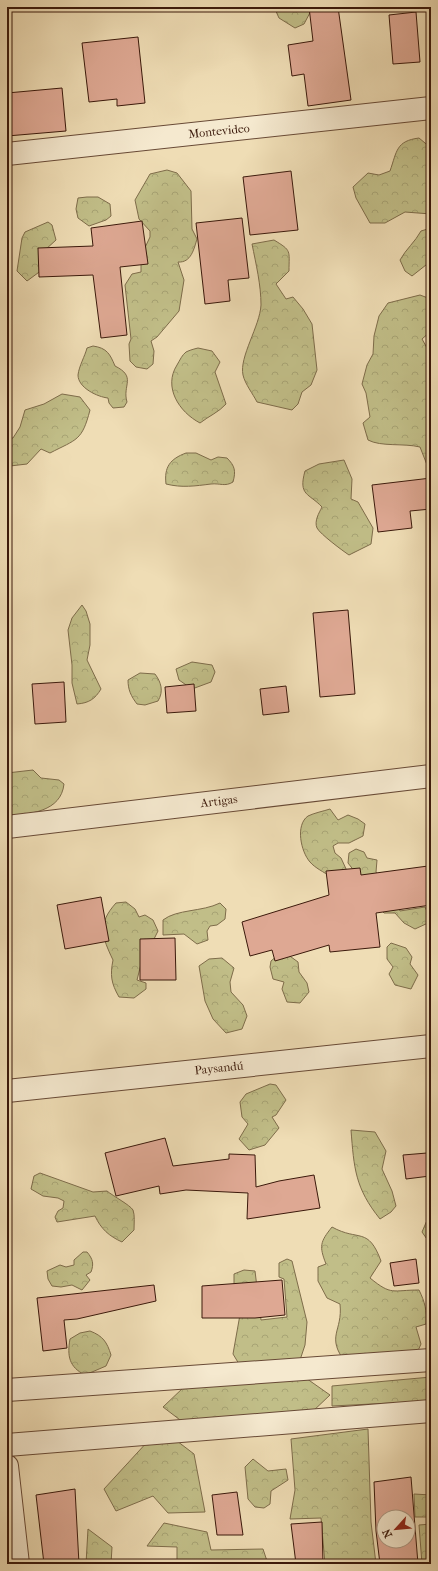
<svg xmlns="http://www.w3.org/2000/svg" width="438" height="1571" viewBox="0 0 438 1571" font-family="'IM FELL French Canon',serif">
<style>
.forest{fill:url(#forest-crowns);stroke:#7e6c4a}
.building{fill:#dea893;stroke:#3b190b;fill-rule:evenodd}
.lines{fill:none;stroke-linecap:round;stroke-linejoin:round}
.street-casing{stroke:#684a36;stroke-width:24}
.street{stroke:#f5e9cf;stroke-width:22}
.labels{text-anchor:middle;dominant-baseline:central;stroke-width:3.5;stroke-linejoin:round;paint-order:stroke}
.street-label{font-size:12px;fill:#3b190b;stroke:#f5e9cf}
</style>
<defs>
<pattern id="forest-crowns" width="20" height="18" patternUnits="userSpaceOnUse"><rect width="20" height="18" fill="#c1be88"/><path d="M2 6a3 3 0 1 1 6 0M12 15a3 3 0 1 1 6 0" fill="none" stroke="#a7a374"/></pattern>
</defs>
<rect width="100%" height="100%" fill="#efddb5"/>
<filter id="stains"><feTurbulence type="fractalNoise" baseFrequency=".005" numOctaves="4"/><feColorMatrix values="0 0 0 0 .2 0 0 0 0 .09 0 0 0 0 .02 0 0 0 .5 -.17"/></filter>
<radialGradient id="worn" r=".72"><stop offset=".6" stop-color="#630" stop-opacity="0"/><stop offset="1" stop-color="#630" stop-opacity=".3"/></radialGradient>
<path class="forest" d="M274,7H313L304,24L295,28L279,18Z
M419,138L431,148V166L427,170L431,171V214L405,212L385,223H370L356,198L353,187L368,173L379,175L390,171C397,151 396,141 419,138Z
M167,170L177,173L191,191L192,229L197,239C194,249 191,263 178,262L184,280L179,311L157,337L151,341L154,351L153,364L147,369L136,367L130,361L129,344L131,339L125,285L132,274L141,272V256L150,237V231L139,219L135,200L150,174Z
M87,197H98L110,204L111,216L106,220L89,226L78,218L76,209L78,198Z
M48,222L52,225L56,240L45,250L46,267L27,281L17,271L22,238L25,232Z
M431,228V261L412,276L405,271L400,260C406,249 415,242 421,231Z
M274,240C292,251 289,250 289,271L276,284L286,299L293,297L303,309L312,324L317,370L311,385L302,392L298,404L292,410L257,402C253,394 245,384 243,375C239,357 260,326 261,305C261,285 256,264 252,244Z
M420,295L428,298L431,315V331L422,339L431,355V475L420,447C404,443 381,447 368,440L363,423L370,417L366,393L362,384L367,365L373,354L374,336L379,316L388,303Z
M93,346C107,348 110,354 115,366C137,377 122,385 127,402L124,407L113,408L109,403L108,398C98,397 78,388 78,375C79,366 85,356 87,348Z
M198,348L212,351L220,362L215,372L226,404C219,412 209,416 200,423C179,412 163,387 177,365C180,360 182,355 186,352C190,350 194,349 198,348Z
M62,394L80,397L90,410C82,441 77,439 50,453L41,449L27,464L10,466L7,468V439L13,438L20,427L25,410L44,404Z
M186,453H196L211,460L218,457L227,458C235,466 236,471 233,482C225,487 220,483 211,484C195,486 182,488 166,484C164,467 170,459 186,453Z
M344,460L352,479L351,499L358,502L373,528L371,544L349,555C343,551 320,534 317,528C314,521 319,513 322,507C309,493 298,496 305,471L319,464Z
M82,605L86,611L90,624V645L87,660L101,689C95,699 89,703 77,704L72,683V665L68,630L72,618Z
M192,662L212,665L215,672L211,682L192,689L179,680L176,669Z
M140,673L155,674C161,682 164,691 158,701L145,705L137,704C131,696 128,690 128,680Z
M33,770L41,778L59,780L64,784C61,812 30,814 7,816V773Z
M330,809L338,820L348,815L358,819L365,824L363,836L349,843H338L333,846L335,853L341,858L347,871L331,877C324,872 315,868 310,862C301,852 295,825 308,816C314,813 324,811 330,809Z
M356,849L364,852L367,858L377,860L376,872L380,878L376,887L355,872L348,863L349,853Z
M396,900L400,911L425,907L429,916L428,923L415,929L404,923L395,913H384L378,907Z
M126,902L135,909L139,917L145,915L153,920L158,931L152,943L144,952L137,980L146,983V989L134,998L119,997C111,983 110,975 113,960C102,937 97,924 116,903Z
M220,903L226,909L225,919L217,925L210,926L207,931L208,940L197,944L184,934L163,935V920C177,909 202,912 220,903Z
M391,943L406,948L412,957L410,964L418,975L411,989L395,985L389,974L393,967L387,959V947Z
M287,954L298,962L299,972L307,983L309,992L300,1003L287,1002L282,989L284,982L273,979L270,967L271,961L278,955Z
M222,958L234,968L230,982L231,992L243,1005L247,1016L242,1029L226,1033L213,1019L205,1001L199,966L209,959Z
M270,1084L276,1085L286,1100L276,1115L272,1117L279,1128L265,1145L249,1150L239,1139L248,1124L242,1117L240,1102L246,1094Z
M351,1130L375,1132L386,1151L382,1169L392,1191L396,1206L391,1212L380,1219C355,1188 354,1168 351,1130Z
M40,1173L93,1192L107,1191C113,1196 130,1205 133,1210C135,1215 134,1224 134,1230L122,1242C109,1236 101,1229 95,1216L57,1222L55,1217L58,1211L63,1208L64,1201L58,1198L43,1196L31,1189L34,1176Z
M431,1211V1245L422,1232Z
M332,1227C359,1242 368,1226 381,1261L370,1278C392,1296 392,1290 419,1290C425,1302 427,1311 426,1324L416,1327L421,1344L412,1364L346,1363C325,1336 343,1332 340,1304L327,1298L318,1281V1267L326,1264C319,1246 320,1242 332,1227Z
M83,1252H87C93,1259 94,1264 91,1272L86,1275L90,1280L82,1290L72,1285L61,1287L52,1286L48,1279L47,1271L60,1265L66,1267L74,1265V1260Z
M287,1259L292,1261L307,1322L305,1345L299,1363L242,1369L233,1354L241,1309L234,1285V1274L244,1270L255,1271L261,1320L287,1317L284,1279L279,1277V1263Z
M90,1331C103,1336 107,1342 111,1355L106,1366L85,1375C69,1367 67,1356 70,1339L80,1333Z
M303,1376L330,1395L311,1413L188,1426L163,1407L184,1387Z
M431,1377V1401L332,1406V1386Z
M160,1428L194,1454L205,1512L168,1513L153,1496L116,1511L104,1489Z
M368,1429L371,1522L376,1564H325L321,1518L290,1519L295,1490L291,1439Z
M253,1459L268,1471L286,1469L288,1480L271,1491L270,1504L264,1508L255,1507L248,1499L245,1467Z
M414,1494L431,1495V1517H415Z
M164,1523L207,1532L211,1550L263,1549L267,1561C251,1564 233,1567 218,1560L216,1564H177V1547L147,1546Z
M431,1524V1564H422L419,1525Z
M88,1529L112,1547L111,1564H86Z"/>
<path class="building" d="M309,7H338L351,100L308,106L304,74L292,76L288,45L313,41Z
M416,12L420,62L393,64L389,15Z
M138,37L145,103L117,106V99L89,102L82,43Z
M62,88L66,131L7,136V93Z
M291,171L298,230L250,235L243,177Z
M242,218L249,278L228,280L230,301L205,304L196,223Z
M142,221L148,264L120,267L127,335L101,338L93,275L39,277L38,248L93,246L91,228Z
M431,478V509L410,511L412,528L378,532L372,485Z
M348,610L355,694L320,697L313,613Z
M64,682L66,722L35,724L32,684Z
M194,684L196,711L167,713L165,687Z
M286,686L289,712L263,715L260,689Z
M428,866L431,889V905L376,913L380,947L330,952L329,945L275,961L272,950L250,956L242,922L329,895L326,871L360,868L361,875Z
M101,897L109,941L65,949L57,905Z
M175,938L176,980H140V939Z
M165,1138L173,1166L229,1159V1154L255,1155L256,1187L279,1181L314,1175L320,1208L247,1219L248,1193L186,1190L160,1194L159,1186L116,1196L105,1153Z
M427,1153L430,1176L406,1179L403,1155Z
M416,1259L419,1283L394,1286L390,1263Z
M282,1280L285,1315L255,1318H202V1286Z
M154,1285L156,1301L77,1319L64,1320L67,1348L43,1351L37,1298Z
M411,1477L418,1564H380L376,1531L374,1482ZM384,1517H408V1541H384Z
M75,1489L79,1564H44L36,1495Z
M237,1492L243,1535H217L212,1495Z
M322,1522L323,1564H296L291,1524Z"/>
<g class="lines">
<defs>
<path id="street" d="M7,154L431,108
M7,827L431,776
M7,1091L431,1046
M7,1390L431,1360
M7,1445L431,1411
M7,1466L18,1564"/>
</defs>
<use href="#street" class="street-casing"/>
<use href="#street" class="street"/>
</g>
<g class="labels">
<g class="street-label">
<text transform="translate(219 131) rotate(-6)">Montevideo</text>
<text transform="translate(219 801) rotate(-7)">Artigas</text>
<text transform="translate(219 1068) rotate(-6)">Paysandú</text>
</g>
</g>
<rect width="438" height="1571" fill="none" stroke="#efddb5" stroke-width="24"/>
<rect x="8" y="8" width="422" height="1555" fill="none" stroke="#3b190b" stroke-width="2"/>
<rect x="12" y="12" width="414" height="1547" fill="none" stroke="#3b190b"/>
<g transform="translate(396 1529) rotate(243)"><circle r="19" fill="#f5e9cf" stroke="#ab9681"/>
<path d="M0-3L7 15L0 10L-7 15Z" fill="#8f2418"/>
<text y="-6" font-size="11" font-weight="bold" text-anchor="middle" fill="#3b190b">N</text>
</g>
<rect width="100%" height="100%" filter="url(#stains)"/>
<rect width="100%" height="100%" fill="url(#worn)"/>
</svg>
